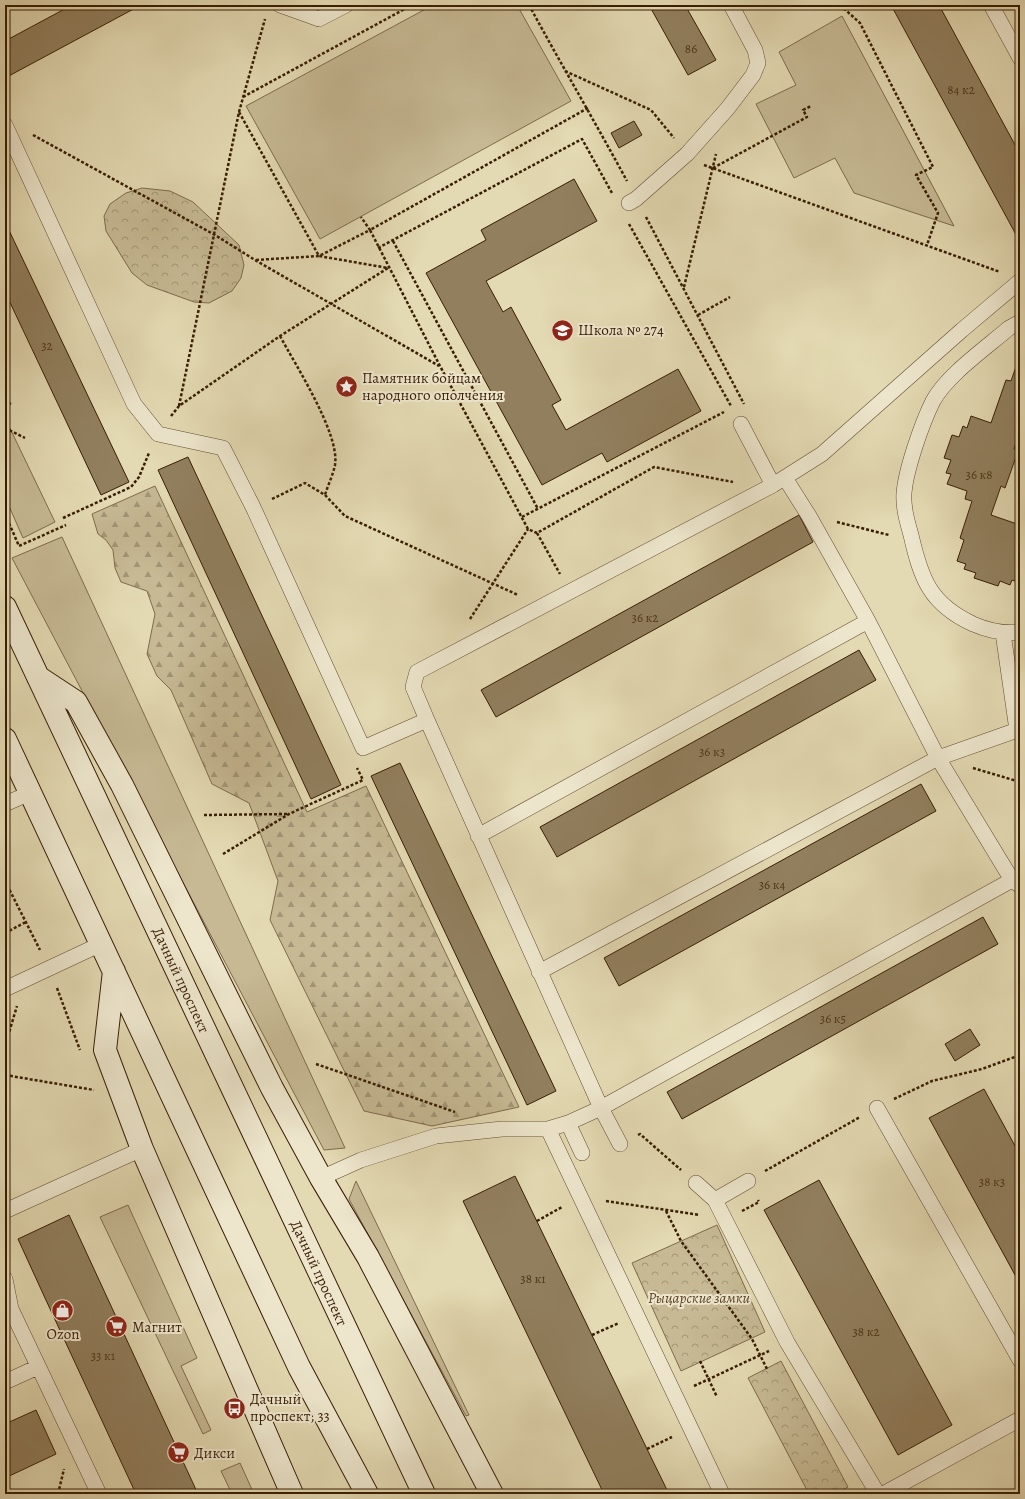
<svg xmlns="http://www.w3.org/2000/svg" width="1025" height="1499" viewBox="0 0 1025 1499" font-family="Alegreya,serif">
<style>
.grass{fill:#c6b994;stroke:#7f6b4c}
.forest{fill:url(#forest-firs);stroke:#7f6b4c}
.park{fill:url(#park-crowns);stroke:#7f6b4c}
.building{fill:#917f5e;stroke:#381d03}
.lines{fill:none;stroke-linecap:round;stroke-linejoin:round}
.service-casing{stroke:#634c2f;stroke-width:16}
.secondary-casing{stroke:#381d03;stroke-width:24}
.path{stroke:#381d03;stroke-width:2.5;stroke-dasharray:3 2;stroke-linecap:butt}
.service{stroke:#ede6cd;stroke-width:15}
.secondary{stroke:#ede6cd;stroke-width:22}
.labels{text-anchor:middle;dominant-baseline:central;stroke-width:4;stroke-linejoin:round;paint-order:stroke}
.number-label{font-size:13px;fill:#4e361a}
.poi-label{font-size:15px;fill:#381d03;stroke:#ede6cd;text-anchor:start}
.street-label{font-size:15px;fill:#381d03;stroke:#ede6cd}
.park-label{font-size:15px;font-style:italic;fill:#5c4427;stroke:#ede6cd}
</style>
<defs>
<pattern id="forest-firs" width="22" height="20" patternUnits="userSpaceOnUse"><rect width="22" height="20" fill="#c6b994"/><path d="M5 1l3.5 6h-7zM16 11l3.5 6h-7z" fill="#a29677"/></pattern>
<pattern id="park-crowns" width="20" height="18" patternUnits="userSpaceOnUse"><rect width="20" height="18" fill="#c6b994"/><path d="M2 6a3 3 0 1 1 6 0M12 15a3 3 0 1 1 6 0" fill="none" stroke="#a29677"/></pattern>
</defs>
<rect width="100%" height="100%" fill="#e3d9b2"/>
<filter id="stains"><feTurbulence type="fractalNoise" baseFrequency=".005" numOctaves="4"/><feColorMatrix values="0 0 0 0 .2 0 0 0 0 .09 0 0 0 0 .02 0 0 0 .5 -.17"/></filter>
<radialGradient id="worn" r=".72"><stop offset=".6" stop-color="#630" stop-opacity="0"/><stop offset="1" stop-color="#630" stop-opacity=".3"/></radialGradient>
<path class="grass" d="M433,5H517L571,101L320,239L246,106Z
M842,16L954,226L854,193L835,158L794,178L756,104L796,85L779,52Z
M5,418L55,522L23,538L5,497Z
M62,537L345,1148L324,1150L12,558Z
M356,1181L469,1415L466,1416L349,1199Z
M128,1205L197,1358L181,1366L211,1430L203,1434L100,1217Z
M240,1463L254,1494H232L221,1471Z"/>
<path class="forest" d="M155,486L307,812L366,786L519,1107L432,1126L364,1111L270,920L278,881L249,803L212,784L171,690L157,676L147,654L155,614L147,591L121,582L115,568L113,550L106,540L98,534L92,514Z"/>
<path class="park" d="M142,188L170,191L193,202L239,245L244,265L241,278L232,291L209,303L194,302L147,285L132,273L106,231L104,216L110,204L126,193Z
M717,1225L765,1332L681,1371L632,1263Z
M781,1361L848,1487L834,1494H809L748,1378Z"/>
<path class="building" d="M72,5H141L5,78V41Z
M649,5H685L716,60L688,75Z
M891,5H939L965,53L1020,154V242Z
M634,121L642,135L619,148L611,133Z
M574,179L597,221L486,281L503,312L511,307L561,400L552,405L566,430L678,369L701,411L607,462L602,453L542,485L426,273L486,240L481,230Z
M5,222L129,482L101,495L5,292Z
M1018,361H1020V419L1015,431L1019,433L1014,449L1018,451L1005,488L1001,486L991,515L1020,525V583L1012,580L1010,585L1000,581L998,586L974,578L976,573L964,569L966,564L957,561L964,540L960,538L972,501L965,499L967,491L947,484L951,474L946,473L951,460L944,458L952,435L959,437L963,426L967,428L971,416L991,423L1006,380L1011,381Z
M188,457L341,785L311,799L158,470Z
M799,515L813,542L496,717L481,690Z
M859,650L876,680L557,857L540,827Z
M400,763L556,1091L527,1105L371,776Z
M921,784L936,811L619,986L604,958Z
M983,917L998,944L682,1119L667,1092Z
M970,1029L980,1045L955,1061L945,1044Z
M984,1089L1020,1155V1284L929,1118Z
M515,1176L647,1449L669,1494H604L463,1201Z
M819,1180L952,1425L898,1455L764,1210Z
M69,1215L198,1494H136L45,1298L18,1239Z
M36,1410L56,1454L5,1478V1424Z"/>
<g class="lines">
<defs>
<path id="service" d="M280,5L319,19L346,5
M991,5L1020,58
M5,125L134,404L158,434L223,448L253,507L363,748L427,720
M629,203L636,199L687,154L728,108L753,75L758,63L755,50L731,5
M1020,322L1009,328C986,348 947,375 933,401C922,423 906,469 904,493C903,507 907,521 911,535C921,579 930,604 973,624C989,631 1003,634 1020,632
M741,424L773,485
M785,478L809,516L868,621L938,758L1012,880L1019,885
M1003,633L1017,730
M5,804L30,793
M478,836L868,621
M539,972L938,758L1020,729
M5,989L101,944
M877,1108L1020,1360
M568,1123L582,1153
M548,1129L568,1123L601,1108L1012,880
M620,1144L601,1108L427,720L413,687L417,672L773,485L822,454L962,330L1020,281
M321,1178L361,1160L436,1136L502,1129H548L722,1494
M696,1183L715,1200L787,1342L878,1494
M715,1200L748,1181
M5,1211L142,1149
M5,1279L11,1309L99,1494
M5,1382L38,1367
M883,1494L1020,1419"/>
<path id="secondary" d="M5,607L424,1494
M38,677L76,702L122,785L272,1088L321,1178L368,1257L492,1494
M5,739L299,1367L367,1494
M114,971L105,1050L142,1149L292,1494"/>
</defs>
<use href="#service" class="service-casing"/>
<use href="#secondary" class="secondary-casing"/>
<path class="path" d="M529,5C561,64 595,122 627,181
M840,5L860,23L933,167L916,175L938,213L927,245
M565,71L651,110L674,138
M243,97L412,5
M588,108L370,230L440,366L528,529L537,533L654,467L733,482
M239,112L319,256L388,268
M33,135L215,235L255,260L439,366
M704,165L1000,272
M713,168L807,117L803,110L811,106
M646,217L744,404
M629,224L731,406
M393,241L538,509
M378,248L582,139L612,193
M256,260L319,256L370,230L361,217
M684,287L716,154
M698,315L730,297
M280,336C296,366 340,434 335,465C333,475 328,485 325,495
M5,406L11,403
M179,406L239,112L265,19
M171,416L179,406L280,336L388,268
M5,428L25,438
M272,499L305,483L325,495L345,516L518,595
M5,514L19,546L66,525
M522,517L724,412
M63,518L131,487L139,477L149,453
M837,522L889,535
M537,533L560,574
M470,619L528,529
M973,768L1020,782
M204,815L288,814
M223,854L289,814L363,780L357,768
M5,881L40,950
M5,933L26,922
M57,988L80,1050
M5,1046L17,1006
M316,1064L455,1112
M5,1075L94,1090
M894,1099L932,1081L982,1069L1020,1055
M638,1135L640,1134L681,1170
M765,1171L860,1117
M606,1201L700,1215
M666,1211L681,1241L752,1339L767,1369
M742,1211L759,1202L758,1200
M537,1221L562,1207
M592,1335L619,1323
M700,1361L717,1397
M694,1386L769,1351
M647,1449L672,1437
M58,1494L64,1469"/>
<use href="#service" class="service"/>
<use href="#secondary" class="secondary"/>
</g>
<defs>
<symbol id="school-disc" viewBox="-11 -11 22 22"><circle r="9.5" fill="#8f2418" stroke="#ede6cd"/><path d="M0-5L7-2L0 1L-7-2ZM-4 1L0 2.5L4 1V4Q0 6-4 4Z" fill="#fff"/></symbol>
<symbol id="sight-disc" viewBox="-11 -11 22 22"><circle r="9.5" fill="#8f2418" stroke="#ede6cd"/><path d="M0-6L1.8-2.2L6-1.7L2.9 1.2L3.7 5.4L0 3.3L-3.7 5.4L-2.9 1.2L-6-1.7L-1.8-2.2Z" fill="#fff"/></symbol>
<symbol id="shop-disc" viewBox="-11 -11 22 22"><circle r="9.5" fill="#8f2418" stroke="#ede6cd"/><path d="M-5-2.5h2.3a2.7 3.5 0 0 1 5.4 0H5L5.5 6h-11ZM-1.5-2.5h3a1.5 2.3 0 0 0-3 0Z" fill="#fff"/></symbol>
<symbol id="supermarket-disc" viewBox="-11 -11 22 22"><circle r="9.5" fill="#8f2418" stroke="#ede6cd"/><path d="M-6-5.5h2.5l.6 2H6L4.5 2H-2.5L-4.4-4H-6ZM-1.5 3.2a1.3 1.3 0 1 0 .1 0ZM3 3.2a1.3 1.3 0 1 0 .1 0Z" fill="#fff"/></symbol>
<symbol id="bus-disc" viewBox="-11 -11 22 22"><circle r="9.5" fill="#8f2418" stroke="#ede6cd"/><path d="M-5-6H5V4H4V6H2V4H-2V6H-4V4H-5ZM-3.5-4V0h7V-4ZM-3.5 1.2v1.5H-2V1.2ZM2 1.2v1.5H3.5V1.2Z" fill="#fff"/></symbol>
</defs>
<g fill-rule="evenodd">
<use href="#school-disc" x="550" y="318" width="25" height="25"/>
<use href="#sight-disc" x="334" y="374" width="25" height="25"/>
<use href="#shop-disc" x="50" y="1298" width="25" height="25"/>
<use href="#supermarket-disc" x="104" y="1314" width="25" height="25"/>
<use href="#bus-disc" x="222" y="1396" width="25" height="25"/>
<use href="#supermarket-disc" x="166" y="1440" width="25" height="25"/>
</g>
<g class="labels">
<g class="number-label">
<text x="691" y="48">86</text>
<text x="961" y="89">84 к2</text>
<text x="47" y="345">32</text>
<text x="979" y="474">36 к8</text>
<text x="645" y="617">36 к2</text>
<text x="712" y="751">36 к3</text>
<text x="772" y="884">36 к4</text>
<text x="833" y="1018">36 к5</text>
<text x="992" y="1181">38 к3</text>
<text x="533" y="1278">38 к1</text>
<text x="866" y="1331">38 к2</text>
<text x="103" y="1355">33 к1</text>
</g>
<g class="poi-label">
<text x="578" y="330">Школа № 274</text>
<text x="362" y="378">Памятник бойцам<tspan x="362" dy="17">народного ополчения</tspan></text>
<text x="132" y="1327">Магнит</text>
<text x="63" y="1334" text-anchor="middle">Ozon</text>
<text x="250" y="1399">Дачный<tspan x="250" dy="17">проспект, 33</tspan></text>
<text x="194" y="1453">Дикси</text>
</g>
<g class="street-label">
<text transform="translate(181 980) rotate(65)">Дачный проспект</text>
<text transform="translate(319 1273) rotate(65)">Дачный проспект</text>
</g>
<g class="park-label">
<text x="699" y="1298">Рыцарские замки</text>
</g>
</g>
<rect width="1025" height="1499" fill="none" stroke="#e3d9b2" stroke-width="20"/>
<rect x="6" y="6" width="1013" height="1487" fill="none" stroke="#381d03" stroke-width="2"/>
<rect x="10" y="10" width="1005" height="1479" fill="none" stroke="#381d03"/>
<rect width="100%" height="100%" filter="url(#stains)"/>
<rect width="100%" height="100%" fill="url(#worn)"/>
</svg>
